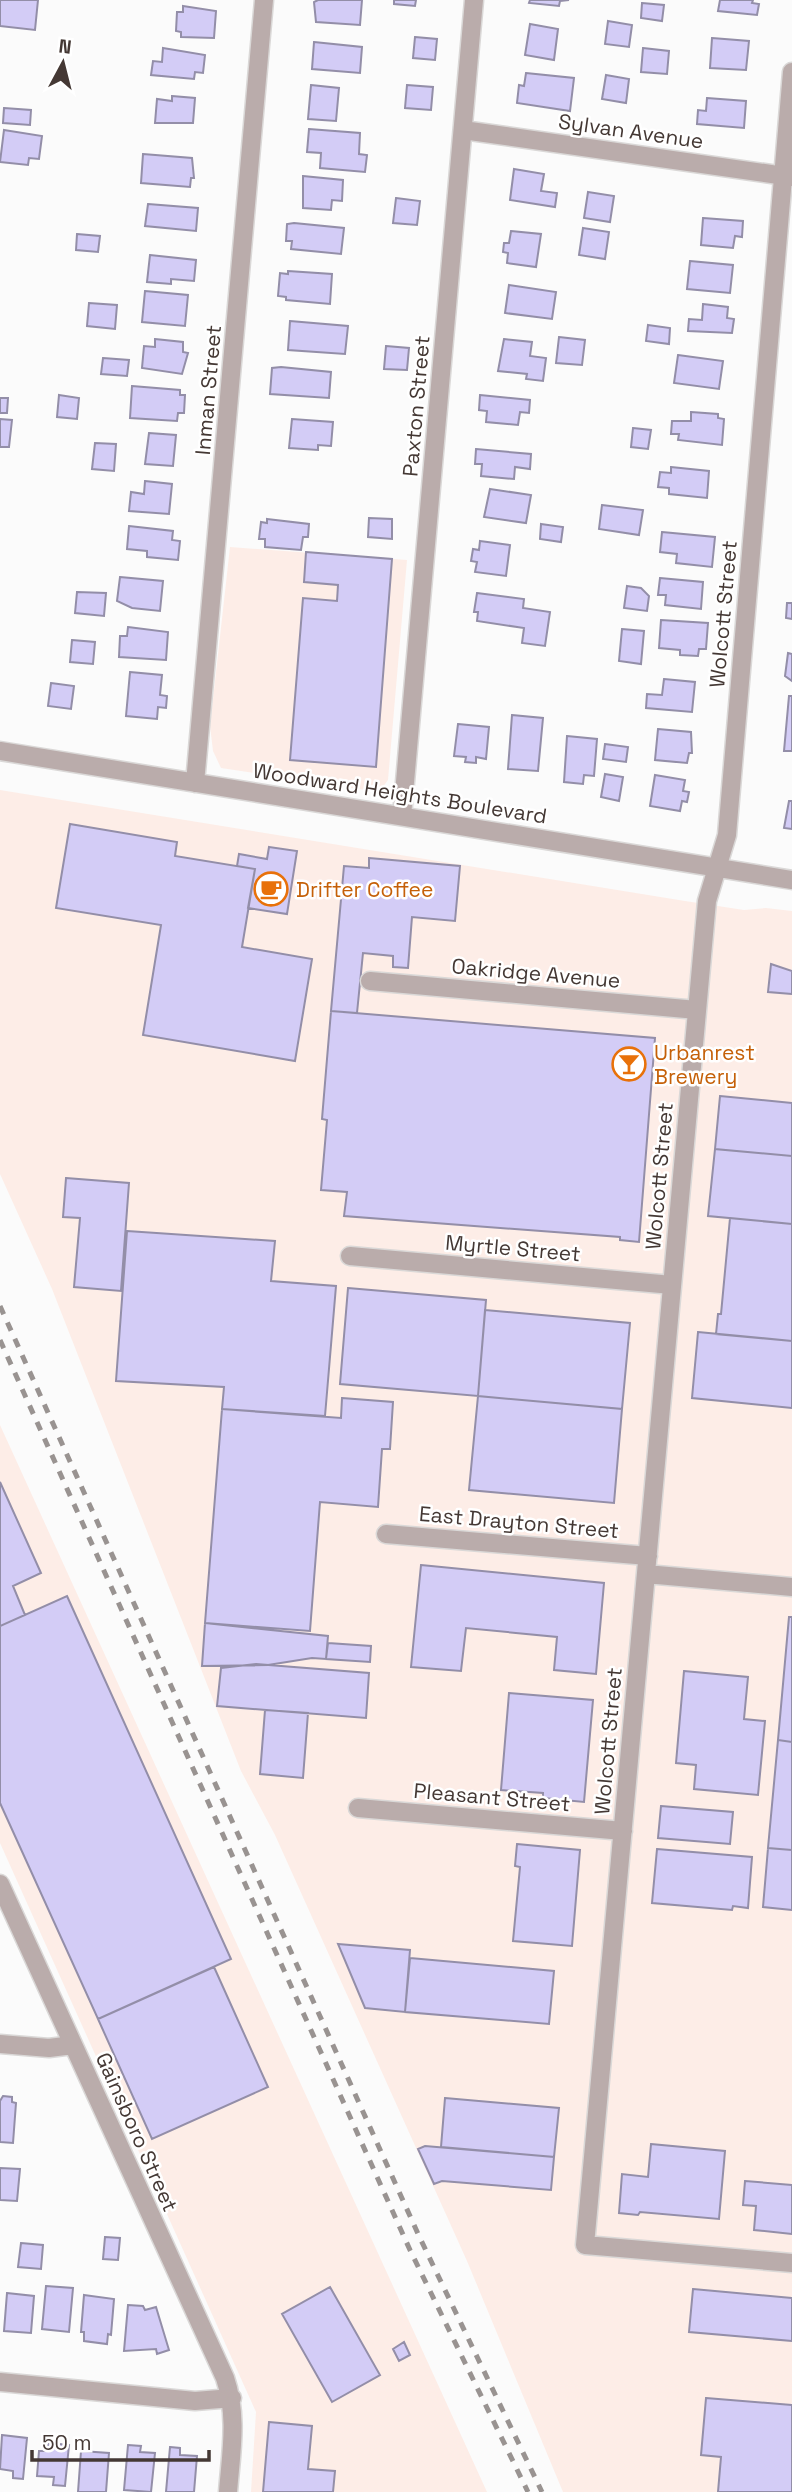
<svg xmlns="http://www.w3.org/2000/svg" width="792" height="2492" viewBox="0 0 792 2492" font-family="'Space Grotesk',sans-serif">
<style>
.built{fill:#fdede7}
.building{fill:#d3ccf6;stroke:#938ea8;stroke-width:2}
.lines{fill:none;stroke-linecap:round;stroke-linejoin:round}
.minor-casing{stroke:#dad8d7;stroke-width:21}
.minor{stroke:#baacab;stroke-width:18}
.rail{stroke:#999391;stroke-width:5;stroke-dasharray:9 9;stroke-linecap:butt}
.labels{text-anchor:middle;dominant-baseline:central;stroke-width:5;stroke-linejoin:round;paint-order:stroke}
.street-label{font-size:21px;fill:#443834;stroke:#fff}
.food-label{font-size:21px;fill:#c56008;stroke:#fff;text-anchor:start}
</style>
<rect width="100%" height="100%" fill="#fbfbfb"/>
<path class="built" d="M230,547L407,560L388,780L379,792L221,768L213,751L210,726Z
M0,790L685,901L744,910L766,908L792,911V2492H563L467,2261L275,1835L241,1771L52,1289L0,1174Z
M0,1425L487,2492H251L256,2412L0,1843Z"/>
<path class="building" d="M0,0H38L35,30L0,26Z
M318,0H362L360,25L316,22L314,2Z
M394,0H416L415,6L394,4Z
M530,0H569L560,1L559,6L529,3Z
M720,0H753L752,3L759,4L757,15L718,11Z
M642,3L664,5L662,21L641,18Z
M183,6L216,11L214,38L181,37V32L176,31L177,12H183Z
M608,21L632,25L629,47L605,44Z
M530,24L558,29L554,60L525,55Z
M415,37L437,39L435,60L413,58Z
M712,38L749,41L746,70L710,68Z
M314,42L362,47L360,73L312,69Z
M163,48L205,55L203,73L195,72L194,79L151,75L153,61L162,62Z
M643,48L669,51L667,74L641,72Z
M526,73L574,78L570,111L517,103L519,85L524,86Z
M606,75L629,79L626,103L602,99Z
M311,85L339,88L336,121L308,119Z
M407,85L433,87L431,110L405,108Z
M172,96L195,98L193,123H155L157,99L172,101Z
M707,98L746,101L744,128L697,124L698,110L706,111Z
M4,108L31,110L30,125L3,123Z
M309,129L360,133L359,154L367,155L365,172L320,168L321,153L307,152Z
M4,130L42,136L39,159L29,158L28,165L0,162Z
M143,154L192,158L194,178H191L190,187L141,183Z
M514,169L544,174L541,191L557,193L555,207L510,200Z
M303,176L343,180L342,201L332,200L331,210L303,208Z
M588,192L614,196L610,222L584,218Z
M396,198L420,201L417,225L393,223Z
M148,204L198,208L196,231L145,226Z
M703,218L743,221L742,237L735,236L733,248L701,245Z
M294,223L344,228L341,254L291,249L292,241H286L287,224Z
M583,228L609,232L605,259L579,255Z
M511,231L541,234L536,267L507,263L508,253L503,252L504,243H509Z
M77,234L100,236L98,252L76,250Z
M150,255L196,260L194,281L171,279V284L147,282Z
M690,261L733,265L730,293L687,289Z
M288,271L332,274L330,304L286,300V297L278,296L280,273L288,274Z
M509,285L556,292L552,319L505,313Z
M145,291L188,295L185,326L142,322Z
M89,303L117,305L115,329L87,326Z
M703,304L728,307L727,318L734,319L732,333L688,331L689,319L702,320Z
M290,321L348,326L345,354L288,350Z
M648,325L670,328L669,344L646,341Z
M559,337L585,340L582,365L556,363Z
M155,339L183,342V352L188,353L182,374L142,368L144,346L155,347Z
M504,339L532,342L530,356L546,358L543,381L526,379L527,374L498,371Z
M386,346L409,348L407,370L384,369Z
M678,355L723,361L719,389L674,383Z
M103,358L129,360L127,376L101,374Z
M281,367L331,372L329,398L270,394L272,368Z
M132,386L180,390V395H185L184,413H178L177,421L130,418Z
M59,395L79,398L77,419L57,417Z
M480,395L530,400L529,413L520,412L518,425L486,422L487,411L479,410Z
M0,398H8L7,413H0Z
M691,412L718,414V418L724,419L722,445L678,440L679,434H671L672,421H691Z
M0,419L12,420L9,447H0Z
M292,419L333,422L331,446L318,445V450L289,448Z
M633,428L651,430L648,449L631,447Z
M149,433L176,435L173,466L145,464Z
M95,443L116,444L114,471L92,469Z
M476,449L531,454L530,469L515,467L514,479L481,476L482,464H475Z
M671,467L709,471L707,498L669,494V488L658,487L660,472L671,473Z
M145,481L172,484L169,514L129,511L131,492L144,494Z
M490,489L531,495L526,523L484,517Z
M602,505L643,510L639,535L599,529Z
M369,518L392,519V539L368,537Z
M267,519L309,524L308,537H303L301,550L265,547V539H259L261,522L267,523Z
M541,524L563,527L561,542L540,539Z
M129,526L173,531L172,540L180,541L178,560L147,557V551L127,549Z
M662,532L715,537L712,567L676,563L677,554L660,552Z
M480,541L510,545L506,576L475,572L477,562L471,561L473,549L479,550Z
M306,552L392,559L376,767L290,760L303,598L337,601L338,585L304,582Z
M120,577L163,581L160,611L132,608L117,601Z
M660,578L703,582L701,609L665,605L666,595H658Z
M627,586L641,588L649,596L647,611L624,608Z
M77,592L106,593L104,616L75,613Z
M477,593L524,599L523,608L550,612L545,646L522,643L524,628L477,621L478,612H474Z
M787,603H792V619L786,618Z
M661,620L708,623L706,649H699L698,656L680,655V650L659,648Z
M128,627L168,632L166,660L119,657L120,636H127Z
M622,629L644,631L641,664L619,661Z
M72,640L95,642L93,664L70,662Z
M788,653L792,654V681L785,676Z
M130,672L162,675L160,695L167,696L166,708L158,707L157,719L126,716Z
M664,679L695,682L692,712L646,708L647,694L662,695Z
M51,683L74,686L71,709L48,706Z
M789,696H792V751H784Z
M512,715L543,718L538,771L508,769Z
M458,724L489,727L486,759L476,757V763L465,762L466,757L454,756Z
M658,729L691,732L692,753H689L687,763L655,760Z
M567,736L597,739L594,776L584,775L583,784L564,782Z
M605,744L628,747L626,762L603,759Z
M605,774L623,777L619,801L601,797Z
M655,775L685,780L683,791L689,792L687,802L682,801L680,811L650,806Z
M789,801H792V829L784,828Z
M70,824L177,842L175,856L255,869L242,947L312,959L295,1061L143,1035L161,925L56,908Z
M269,847L297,851L287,914L248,908L255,869L237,866L239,854L267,859Z
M369,858L460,866L455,921L412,917L408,968L393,967V956L363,953L357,1013L331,1011L344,866L369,868Z
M771,964L792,971V994L768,992Z
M331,1011L655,1038L639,1242L620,1240V1237L344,1216L347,1192L321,1190L327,1120L322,1119Z
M720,1096L792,1103V1156L715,1149Z
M715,1149L792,1156V1224L708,1216Z
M66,1178L129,1183L121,1291L74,1287L80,1218L63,1217Z
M730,1218L792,1224V1341L716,1334L718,1314H721Z
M127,1231L275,1241L271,1281L336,1286L325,1416L222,1409L224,1387L116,1381Z
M348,1288L486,1300L478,1396L340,1384Z
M485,1310L630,1323L622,1409L478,1396Z
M698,1332L792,1341V1408L692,1398Z
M478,1396L622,1409L614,1503L469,1490Z
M342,1398L393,1402L390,1449H382L378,1507L320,1502L310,1631L205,1623L222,1409L341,1418Z
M0,1482L41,1573L13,1586L25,1615L0,1626Z
M421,1565L604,1583L596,1674L554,1670L557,1637L466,1628L461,1671L411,1667Z
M67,1596L231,1959L98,2019L0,1803V1626Z
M789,1617H792V1742L778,1740Z
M205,1623L328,1636L326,1659L312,1658L268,1665L202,1666Z
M328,1643L371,1646L370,1662L326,1659Z
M256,1664L369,1673L366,1718L217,1706L221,1668Z
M684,1671L748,1677L744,1719L765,1721L758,1795L694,1789L696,1765L676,1763Z
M509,1693L593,1700L584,1802L543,1798V1793L501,1790Z
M265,1710L308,1713L303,1778L260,1774Z
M778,1740L792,1742V1850L768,1848Z
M661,1806L733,1812L730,1844L658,1838Z
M517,1844L580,1850L572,1946L513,1941L520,1867L515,1866Z
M768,1848L792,1850V1910L763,1907Z
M657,1849L752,1857L748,1908L733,1906L732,1910L652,1903Z
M338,1944L410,1950L405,2012L365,2008Z
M410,1958L554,1971L549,2024L405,2012Z
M214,1967L268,2087L152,2139L98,2019Z
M3,2096L12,2097V2102L16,2103L13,2143L0,2142V2101Z
M445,2098L559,2108L554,2157L441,2147Z
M651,2144L725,2151L719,2219L640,2212L638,2215L619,2213L622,2174L648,2177Z
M425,2146L554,2157L551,2190L442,2181L434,2184L418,2149Z
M0,2168L20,2169L17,2201L0,2200Z
M745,2181L792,2185V2234L754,2230L756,2206L743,2205Z
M105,2237L120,2238L118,2260L103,2259Z
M21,2243L43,2245L41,2269L18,2267Z
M46,2286L73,2288L69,2332L42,2329Z
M330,2287L380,2375L332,2402L282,2314Z
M693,2289L792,2298V2341L689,2332Z
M7,2293L34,2296L31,2333L4,2331Z
M84,2295L114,2299L111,2335L108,2334L107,2344L84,2341V2332H81Z
M128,2305L143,2306L145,2310L156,2307L169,2350L157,2354L156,2349L124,2351Z
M404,2342L410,2355L399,2361L393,2349Z
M706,2398L792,2405V2492H718L721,2457L701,2455Z
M269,2422L312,2426L308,2469L335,2471L333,2492H263Z
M2,2435L27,2438L23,2479L13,2478V2471L0,2469Z
M48,2443L69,2445L65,2486L53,2485L54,2477L37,2476L39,2451H47Z
M128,2445L141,2446L140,2452L155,2453L151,2492L124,2490Z
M170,2447L180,2448V2455L197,2456L194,2492H166Z
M81,2451L109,2453L106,2492H78Z"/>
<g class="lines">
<defs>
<path id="minor" d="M792,72L727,835L707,901L585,2245L792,2263
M463,130L792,177
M0,751L792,880
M195,783L264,0
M402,816L474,0
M370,981L697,1010
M350,1256L672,1285
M386,1534L648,1556
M646,1574L792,1587
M358,1808L623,1831
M0,1884L225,2378C238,2416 231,2453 228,2492
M0,2044L49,2048L73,2045
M0,2382L195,2401L232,2398"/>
</defs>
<use href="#minor" class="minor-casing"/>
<use href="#minor" class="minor"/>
<path class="rail" d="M0,1306L419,2236L542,2492
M0,1340L410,2250L528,2492"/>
</g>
<defs>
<symbol id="cafe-ring" viewBox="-11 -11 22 22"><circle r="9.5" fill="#fff" stroke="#e8710a" stroke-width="1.5"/><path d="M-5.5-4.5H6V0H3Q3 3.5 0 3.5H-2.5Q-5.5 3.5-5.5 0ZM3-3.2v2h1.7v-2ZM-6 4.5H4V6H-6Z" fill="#e8710a"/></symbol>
<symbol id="bar-ring" viewBox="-11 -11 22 22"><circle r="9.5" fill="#fff" stroke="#e8710a" stroke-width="1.5"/><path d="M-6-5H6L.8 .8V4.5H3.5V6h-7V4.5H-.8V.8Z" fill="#e8710a"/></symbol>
</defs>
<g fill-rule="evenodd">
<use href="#cafe-ring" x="252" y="870" width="38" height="38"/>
<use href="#bar-ring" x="610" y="1045" width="38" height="38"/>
</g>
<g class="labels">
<g class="street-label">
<text transform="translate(631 131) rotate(8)">Sylvan Avenue</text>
<text transform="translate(208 390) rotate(-85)">Inman Street</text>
<text transform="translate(416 406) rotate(-85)">Paxton Street</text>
<text transform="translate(723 614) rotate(-85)">Wolcott Street</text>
<text transform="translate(400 793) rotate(9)">Woodward Heights Boulevard</text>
<text transform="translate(536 973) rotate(5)">Oakridge Avenue</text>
<text transform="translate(659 1176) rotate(-85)">Wolcott Street</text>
<text transform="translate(513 1248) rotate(5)">Myrtle Street</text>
<text transform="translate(519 1522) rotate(5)">East Drayton Street</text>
<text transform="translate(608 1741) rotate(-85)">Wolcott Street</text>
<text transform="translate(492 1797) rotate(5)">Pleasant Street</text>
<text transform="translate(137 2132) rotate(66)">Gainsboro Street</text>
</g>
<g class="food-label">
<text x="296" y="889">Drifter Coffee</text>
<text x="654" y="1052">Urbanrest<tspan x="654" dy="24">Brewery</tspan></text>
</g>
</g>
<g transform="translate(63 63) rotate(7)" stroke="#ffffff" stroke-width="5" paint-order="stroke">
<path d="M0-5L12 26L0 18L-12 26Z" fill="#443834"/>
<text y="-10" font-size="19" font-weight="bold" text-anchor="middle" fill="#443834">N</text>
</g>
<path d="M32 2450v10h177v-10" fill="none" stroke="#443834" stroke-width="3.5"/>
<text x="42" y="2450" font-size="21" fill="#443834" stroke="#ffffff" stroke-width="5" paint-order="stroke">50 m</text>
</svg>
